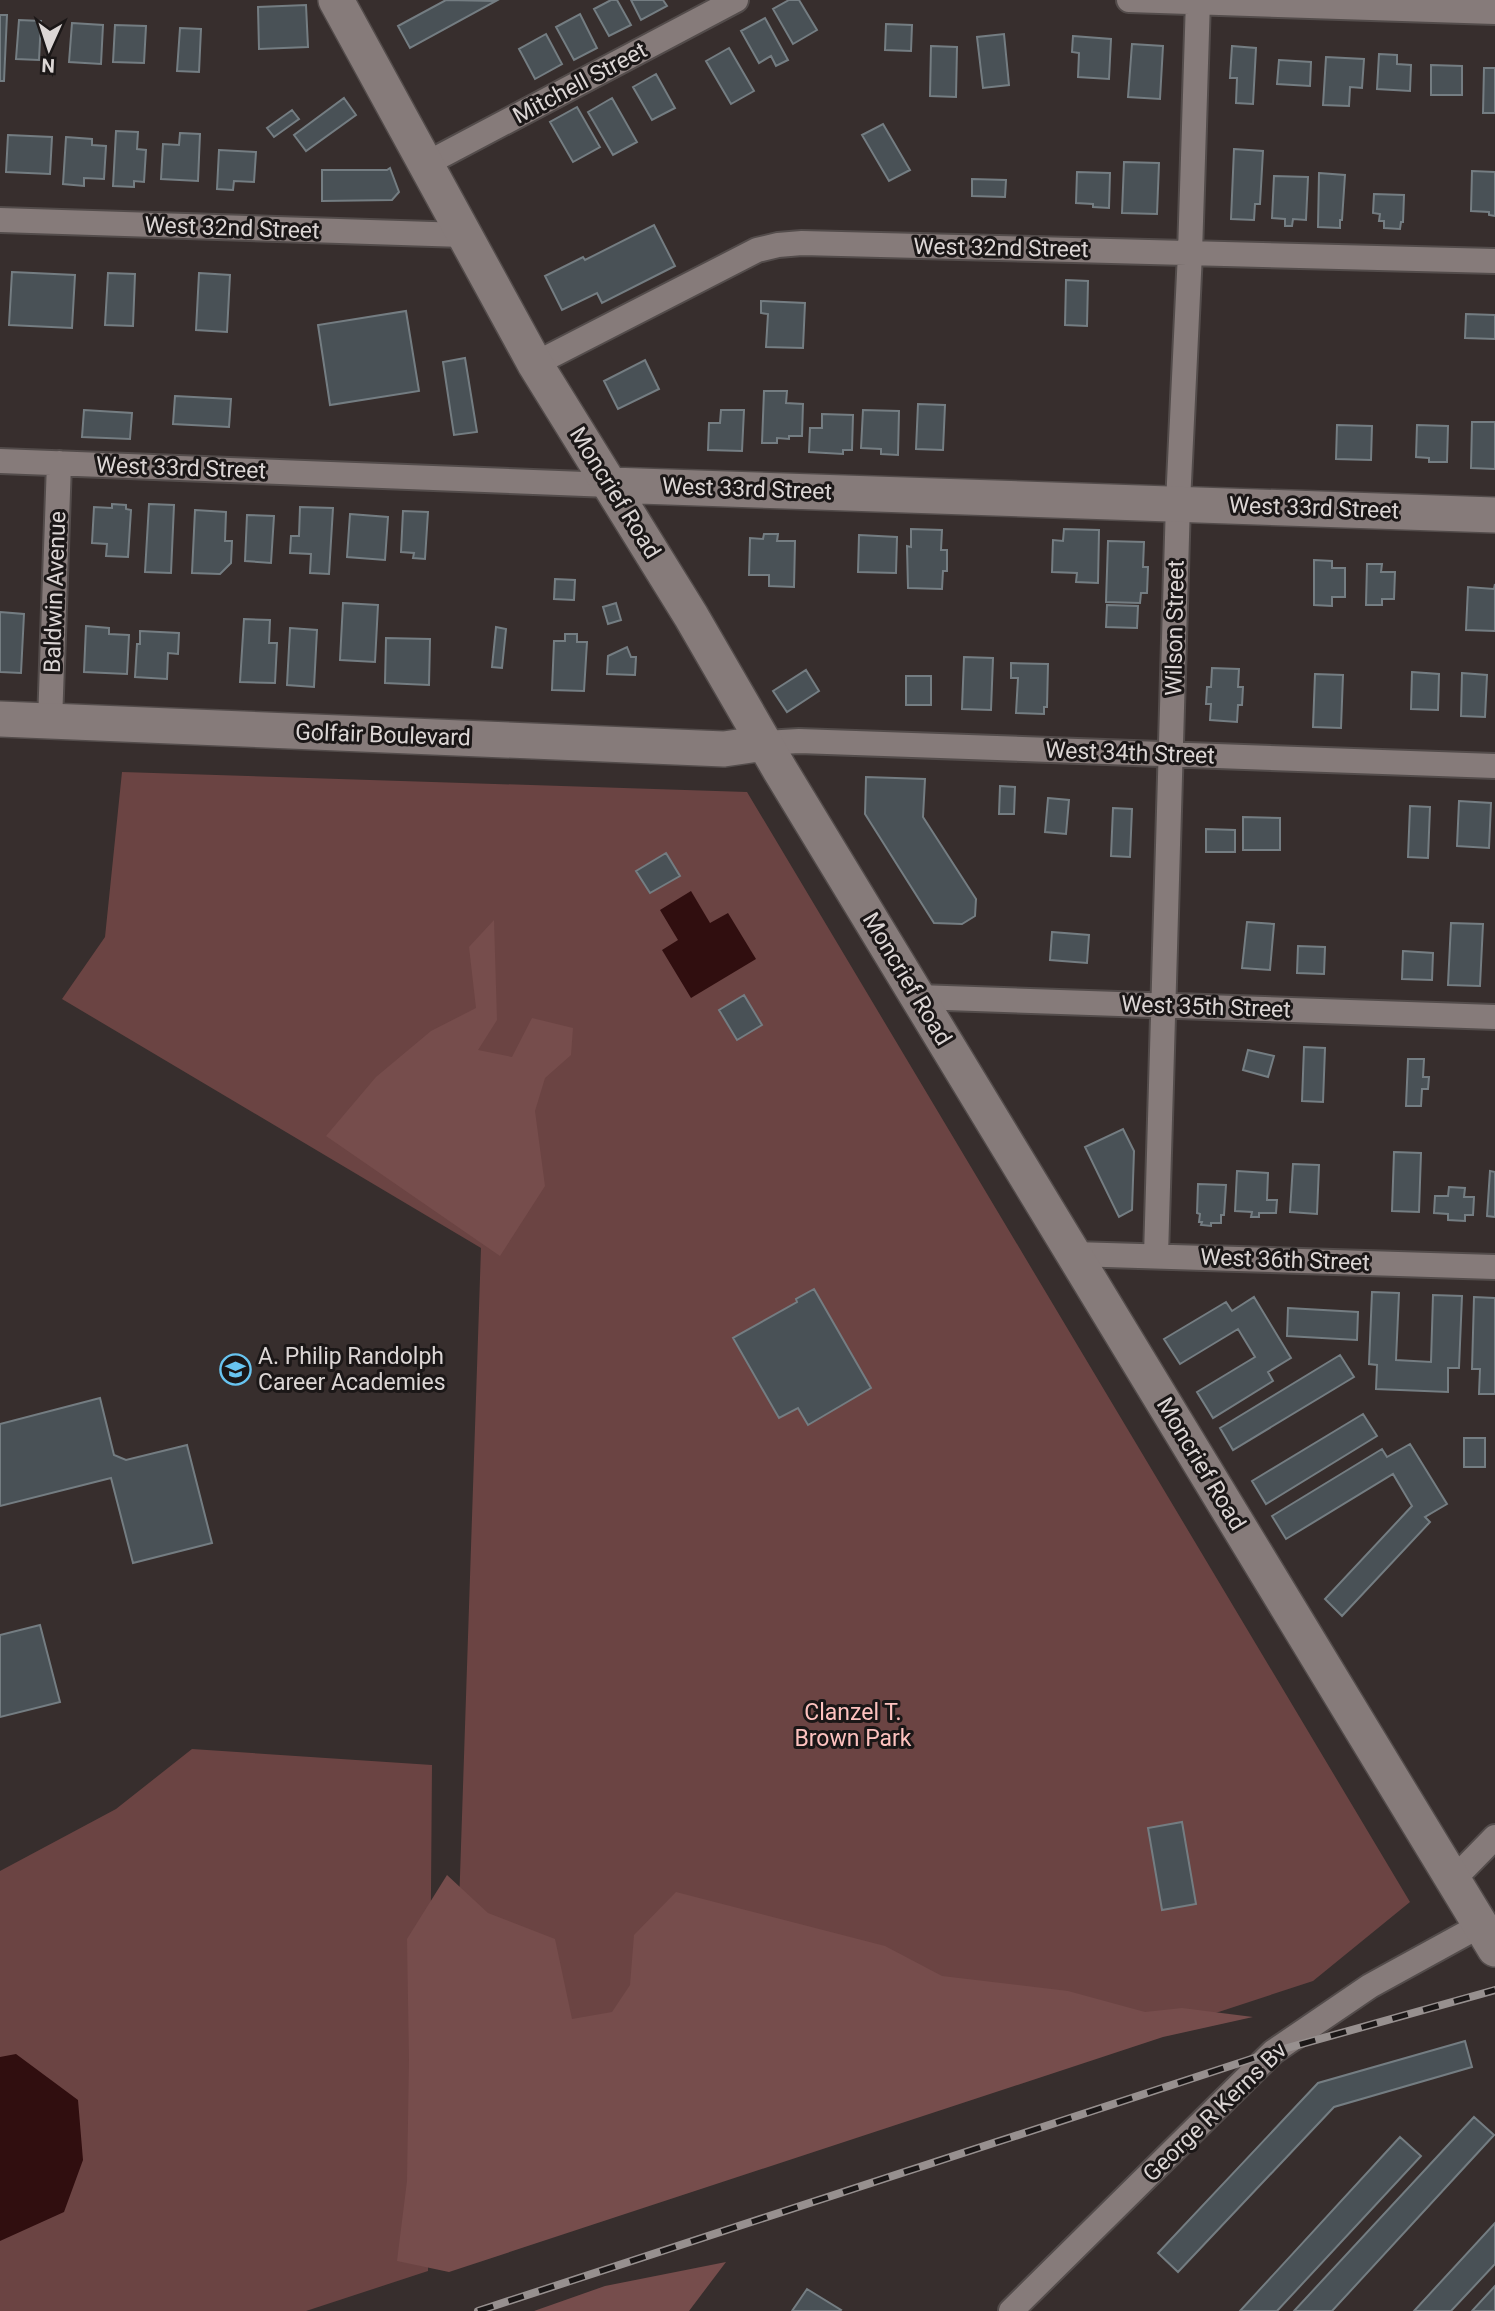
<svg xmlns="http://www.w3.org/2000/svg" width="1495" height="2311" viewBox="0 0 1495 2311" font-family="Roboto,sans-serif">
<style>
.green{fill:#6b4443}
.forest{fill:#764d4c}
.water{fill:#300e0f}
.building{fill:#495156;stroke:#747d82;stroke-width:2}
.lines{fill:none;stroke-linecap:round;stroke-linejoin:round}
.street-casing{stroke:#534c4b;stroke-width:28}
.secondary-casing{stroke:#534c4b;stroke-width:38}
.street{stroke:#867b7a;stroke-width:24}
.secondary{stroke:#867b7a;stroke-width:35}
.rail-casing{stroke:#97908f;stroke-width:8}
.rail{stroke:#1b1717;stroke-width:5;stroke-dasharray:16;stroke-linecap:butt}
.labels{text-anchor:middle;dominant-baseline:central;stroke-width:6;stroke-linejoin:round;paint-order:stroke}
.street-label{font-size:23px;fill:#dcd6d5;stroke:#1b1717}
.poi-label{font-size:23px;fill:#dcd6d5;stroke:#1b1717;text-anchor:start}
.park-label{font-size:23px;fill:#fec2bf;stroke:#1b1717}
</style>
<rect width="100%" height="100%" fill="#372e2d"/>
<path class="green" d="M122,772L747,792L1410,1902L1313,1981L447,2265L481,1248L62,999L105,937Z
M192,1749L432,1765L428,2271L306,2311H0V1871L116,1809Z"/>
<path class="forest" d="M494,920L497,1020L478,1050L512,1057L532,1018L573,1028L571,1055L545,1078L535,1111L545,1186L500,1256L326,1136L376,1077L431,1031L476,1008L469,947Z
M447,1875L488,1913L555,1939L572,2019L612,2012L630,1985L634,1935L676,1892L885,1946L942,1976L1068,1991L1145,2012L1182,2008L1253,2017L1163,2037L449,2272L397,2261L407,2181L409,2060L407,1939Z
M726,2262L689,2311H534L605,2286Z"/>
<path class="water" d="M691,891L710,923L728,913L756,959L691,998L662,950L678,940L660,910Z
M16,2054L78,2100L83,2160L64,2212L0,2241V2057Z"/>
<path class="building" d="M446,0L496,1L410,48L398,26Z
M611,0H617L631,25L609,36L594,9Z
M631,0H663L667,6L641,20Z
M789,0H799L817,30L793,44L773,9Z
M306,5L308,47L259,49L258,7Z
M580,14L597,48L574,60L556,27Z
M0,15H7L4,81H0Z
M765,18L788,60L776,66L771,56L759,63L741,31Z
M19,20L41,21L39,60L16,59Z
M72,23L103,25L101,64L69,62Z
M886,24L912,25L911,51L885,50Z
M115,25L146,26L144,63L113,62Z
M180,28L201,29L199,72L177,71Z
M546,34L562,64L535,79L519,49Z
M1004,34L1009,85L983,88L977,37Z
M1073,36L1111,39L1109,79L1078,77L1079,53L1072,52Z
M1132,44L1163,46L1160,99L1128,97Z
M931,46L957,47L956,97L930,96Z
M1232,46L1256,48L1253,104L1236,103L1237,78H1230Z
M729,48L754,91L731,104L706,61Z
M1379,54L1397,55V64L1411,65L1410,91L1377,89Z
M1326,57L1364,59L1362,88L1350,87L1349,106L1323,105Z
M1279,60L1311,62L1310,86L1277,84Z
M1431,65L1462,66V95H1431Z
M1484,68H1495V113H1483Z
M656,74L675,108L652,120L633,87Z
M344,98L356,115L306,151L294,135Z
M612,98L637,142L613,155L588,112Z
M577,107L600,147L573,162L550,122Z
M292,110L299,119L274,137L267,128Z
M883,124L910,170L889,181L862,135Z
M116,131L138,132L137,149L146,150L144,182L134,181V187L113,186Z
M180,133L200,134L198,181L161,179L163,144L179,145Z
M8,135L52,137L50,174L6,172Z
M66,137L92,139V145L106,146L104,179L84,178V186L63,184Z
M1234,149L1263,151L1260,204H1255L1254,220L1231,219Z
M219,150L256,152L254,182L234,181L233,190L217,189Z
M1124,162L1159,163L1157,214L1122,213Z
M390,168L399,192L392,200L322,201V170H387Z
M1472,171L1495,172V216L1489,215V212L1471,211Z
M1077,172L1110,173L1109,208L1093,207V204L1076,203Z
M1319,173L1345,175L1342,220H1340V228L1318,227Z
M1274,176L1308,177L1306,220L1293,219L1292,226H1285V219L1272,218Z
M972,179L1006,180L1005,197L972,196Z
M1374,194L1404,195L1403,222H1401L1400,229L1384,228V221H1379L1380,214L1373,213Z
M654,225L675,266L602,303L597,293L562,310L545,276L583,257L585,260Z
M12,272L75,275L72,328L9,325Z
M108,273L135,274L133,326L105,325Z
M199,273L230,275L227,332L196,330Z
M1066,280L1088,281L1087,326L1065,325Z
M761,301L805,303L803,348L766,347L768,314L761,313Z
M406,311L419,391L330,405L318,325Z
M1466,314L1495,315V339L1465,338Z
M465,358L477,432L454,435L443,362Z
M645,360L659,389L618,409L604,381Z
M764,391H787L786,403L803,404L802,436H789V439L777,438V443H762Z
M175,396L231,399L229,427L173,424Z
M918,404L945,405L943,450L916,449Z
M84,410L132,413L130,439L82,437Z
M721,410H744L742,451L708,450L709,423H720Z
M863,410L899,411L898,455L881,454V449L861,448Z
M822,414L853,415L852,450H843V454L809,452L810,428H822Z
M1472,422H1495V469L1471,468Z
M1337,425L1372,426L1371,460L1336,459Z
M1417,425L1448,426L1447,462H1429V458L1416,457Z
M112,504L126,505V509L131,510L128,557L106,556L107,544L92,543L94,507L112,508Z
M149,504L174,505L171,573L145,572Z
M300,507L333,508L329,574L310,573L311,554L290,553L291,536H299Z
M195,510L226,512L225,541H232L231,563L220,574L192,573Z
M403,511L428,512L425,559L413,558L414,553L401,552Z
M350,514L388,517L385,560L347,557Z
M247,515L274,516L271,563L245,561Z
M911,529L942,530L941,550H947V571H943L942,589L908,588L907,546L911,547Z
M1064,529L1099,530L1098,583L1076,582L1077,573L1052,572L1053,540L1063,541Z
M764,534H778L777,541H795L794,587L769,586V575H749L750,538L763,539Z
M859,535L897,537L896,573L858,572Z
M1108,541L1144,542L1143,567H1148L1147,593H1141L1140,603L1106,602Z
M1314,560L1332,561V568H1345V597H1332V606L1314,605Z
M1367,564H1382L1381,572H1395L1394,599H1382V605H1366Z
M555,579L575,580L574,600L554,599Z
M1495,584V631L1466,630L1468,587L1494,589Z
M343,603L378,605L375,662L340,660Z
M616,603L621,620L608,624L603,607Z
M1107,605L1138,606L1137,628L1106,627Z
M0,612L24,614L21,673L0,672Z
M244,619L270,620L269,643H277L275,683L240,682Z
M86,626L109,628V634L129,635L127,674L84,672Z
M496,627L506,629L502,668L492,667Z
M290,628L317,630L314,687L287,685Z
M140,631L179,633L178,654L168,653L167,679L135,677L137,644H140Z
M565,634H577V642H587L584,691L552,690L554,641H565Z
M386,638L430,639L429,685L385,683Z
M627,647L631,657H636L635,675L607,674L608,656Z
M964,657L993,658L991,710L962,709Z
M1011,663L1048,664L1047,707H1044V714L1016,713L1018,678H1011Z
M1212,668L1239,669L1238,687H1243L1242,705H1238L1237,722L1210,720L1211,704H1206L1207,687H1211Z
M806,670L819,691L787,712L773,691Z
M1412,672L1439,674L1438,710L1411,709Z
M1462,673L1487,675L1485,717L1461,716Z
M1315,674L1343,675L1341,728L1313,727Z
M906,676H931V705H906Z
M866,777L925,779L923,817L976,899L975,916L962,924L934,923L865,814Z
M1000,786L1015,787L1014,814H999Z
M1048,798L1069,800L1066,834L1045,832Z
M1459,801L1491,803L1489,848L1457,846Z
M1410,806L1430,807L1428,858L1408,857Z
M1113,808L1132,809L1130,857L1111,856Z
M1243,817L1280,818V850H1243Z
M1206,829L1235,830V852H1206Z
M666,853L680,876L650,893L636,871Z
M1247,922L1274,924L1270,970L1242,968Z
M1451,923L1483,924L1480,986L1448,985Z
M1052,932L1089,935L1087,963L1050,960Z
M1298,946L1325,947L1324,974L1297,973Z
M1403,951L1433,953L1432,980L1402,979Z
M744,995L762,1025L737,1040L719,1010Z
M1304,1047L1325,1048L1323,1102L1302,1101Z
M1248,1050L1274,1056L1268,1077L1243,1070Z
M1408,1059H1424L1423,1077H1429L1428,1089H1422L1421,1106H1406Z
M1123,1129L1134,1151L1132,1210L1119,1217L1085,1147Z
M1394,1152L1421,1153L1419,1212L1392,1211Z
M1293,1164L1319,1165L1317,1214L1290,1212Z
M1237,1171L1268,1173L1267,1200H1277L1276,1213H1259V1217H1251L1252,1212L1235,1211Z
M1490,1171L1495,1172V1217L1487,1216Z
M1198,1184L1226,1185L1224,1215H1221V1223H1211V1226L1201,1225L1202,1222H1199L1200,1214L1197,1213Z
M1449,1187L1465,1188L1464,1197H1474L1473,1215H1465V1221L1448,1220V1214L1434,1213L1435,1196H1448Z
M814,1289L871,1388L808,1425L798,1408L779,1418L733,1338L797,1302L796,1299Z
M1372,1292L1399,1293L1396,1360L1431,1362L1433,1295L1462,1296L1459,1368H1448V1392L1376,1389L1377,1365L1369,1364Z
M1254,1297L1291,1358L1268,1372L1273,1381L1213,1418L1197,1392L1255,1357L1238,1329L1180,1364L1164,1339L1226,1302L1232,1311Z
M1474,1297L1495,1298V1394H1479L1480,1369H1472Z
M1288,1308L1358,1312L1357,1340L1287,1336Z
M1340,1355L1354,1377L1233,1450L1220,1428Z
M100,1398L114,1455L126,1460L187,1445L212,1543L133,1563L111,1478L0,1506V1424Z
M1363,1414L1377,1436L1266,1504L1252,1481Z
M1464,1438H1485V1467H1464Z
M1410,1444L1447,1504L1425,1517L1430,1522L1342,1616L1325,1599L1412,1506L1393,1474L1286,1539L1272,1516L1382,1449L1387,1457Z
M40,1625L60,1702L0,1717V1635Z
M1182,1822L1196,1904L1162,1910L1148,1828Z
M1465,2041L1472,2067L1334,2107L1178,2272L1158,2253L1318,2083Z
M1474,2117L1494,2135L1332,2311H1294Z
M1400,2137L1421,2156L1277,2311H1240Z
M1495,2223V2264L1451,2311H1414Z
M1495,2286V2311H1472Z
M807,2289L841,2310L840,2311H792Z"/>
<g class="lines">
<defs>
<path id="street" d="M1129,0L1495,12
M424,165L736,0
M0,220L463,235
M535,364L757,250L778,245L802,243L1495,261
M0,461L610,485
M50,722L59,463
M765,743L799,741L1495,766
M918,997L1495,1017
M1074,1254L1495,1267
M1156,1256L1178,503L1190,253L1198,0
M1452,1881L1495,1837
M1011,2311L1273,2052L1370,1986L1481,1925"/>
<path id="secondary" d="M336,0L535,364L691,616L780,770L1495,1949
M610,485L1495,515
M0,719L724,749L765,743"/>
</defs>
<use href="#street" class="street-casing"/>
<use href="#secondary" class="secondary-casing"/>
<use href="#street" class="street"/>
<use href="#secondary" class="secondary"/>
<defs>
<path id="rail" d="M478,2311L1273,2052L1495,1990"/>
</defs>
<use href="#rail" class="rail-casing"/>
<use href="#rail" class="rail"/>
</g>
<defs>
<symbol id="school-ring" viewBox="-11 -11 22 22"><circle r="9.5" fill="#1b1717" stroke="#68c4f0" stroke-width="1.5"/><path d="M0-5L7-2L0 1L-7-2ZM-4 1L0 2.5L4 1V4Q0 6-4 4Z" fill="#68c4f0"/></symbol>
</defs>
<g fill-rule="evenodd">
<use href="#school-ring" x="218" y="1352" width="35" height="35"/>
</g>
<g class="labels">
<g class="street-label">
<text transform="translate(580 83) rotate(-28)">Mitchell Street</text>
<text transform="translate(232 228) rotate(2)">West 32nd Street</text>
<text transform="translate(1001 248) rotate(1)">West 32nd Street</text>
<text transform="translate(181 468) rotate(2)">West 33rd Street</text>
<text transform="translate(747 489) rotate(2)">West 33rd Street</text>
<text transform="translate(615 493) rotate(58)">Moncrief Road</text>
<text transform="translate(1314 508) rotate(2)">West 33rd Street</text>
<text transform="translate(55 592) rotate(-88)">Baldwin Avenue</text>
<text transform="translate(1175 628) rotate(-89)">Wilson Street</text>
<text transform="translate(383 735) rotate(2)">Golfair Boulevard</text>
<text transform="translate(1130 753) rotate(2)">West 34th Street</text>
<text transform="translate(907 979) rotate(59)">Moncrief Road</text>
<text transform="translate(1206 1007) rotate(2)">West 35th Street</text>
<text transform="translate(1285 1260) rotate(2)">West 36th Street</text>
<text transform="translate(1201 1464) rotate(59)">Moncrief Road</text>
<text transform="translate(1215 2112) rotate(-44)">George R Kerns Bv</text>
</g>
<g class="poi-label">
<text x="258" y="1356">A. Philip Randolph<tspan x="258" dy="26">Career Academies</tspan></text>
</g>
<g class="park-label">
<text x="853" y="1712">Clanzel T.<tspan x="853" dy="26">Brown Park</tspan></text>
</g>
</g>
<g transform="translate(49 49) rotate(183)" stroke="#1b1717" stroke-width="5" paint-order="stroke">
<path d="M0-5L12 26L0 18L-12 26Z" fill="#dcd6d5"/>
<text y="-10" font-size="19" font-weight="bold" text-anchor="middle" fill="#dcd6d5">N</text>
</g>
</svg>
